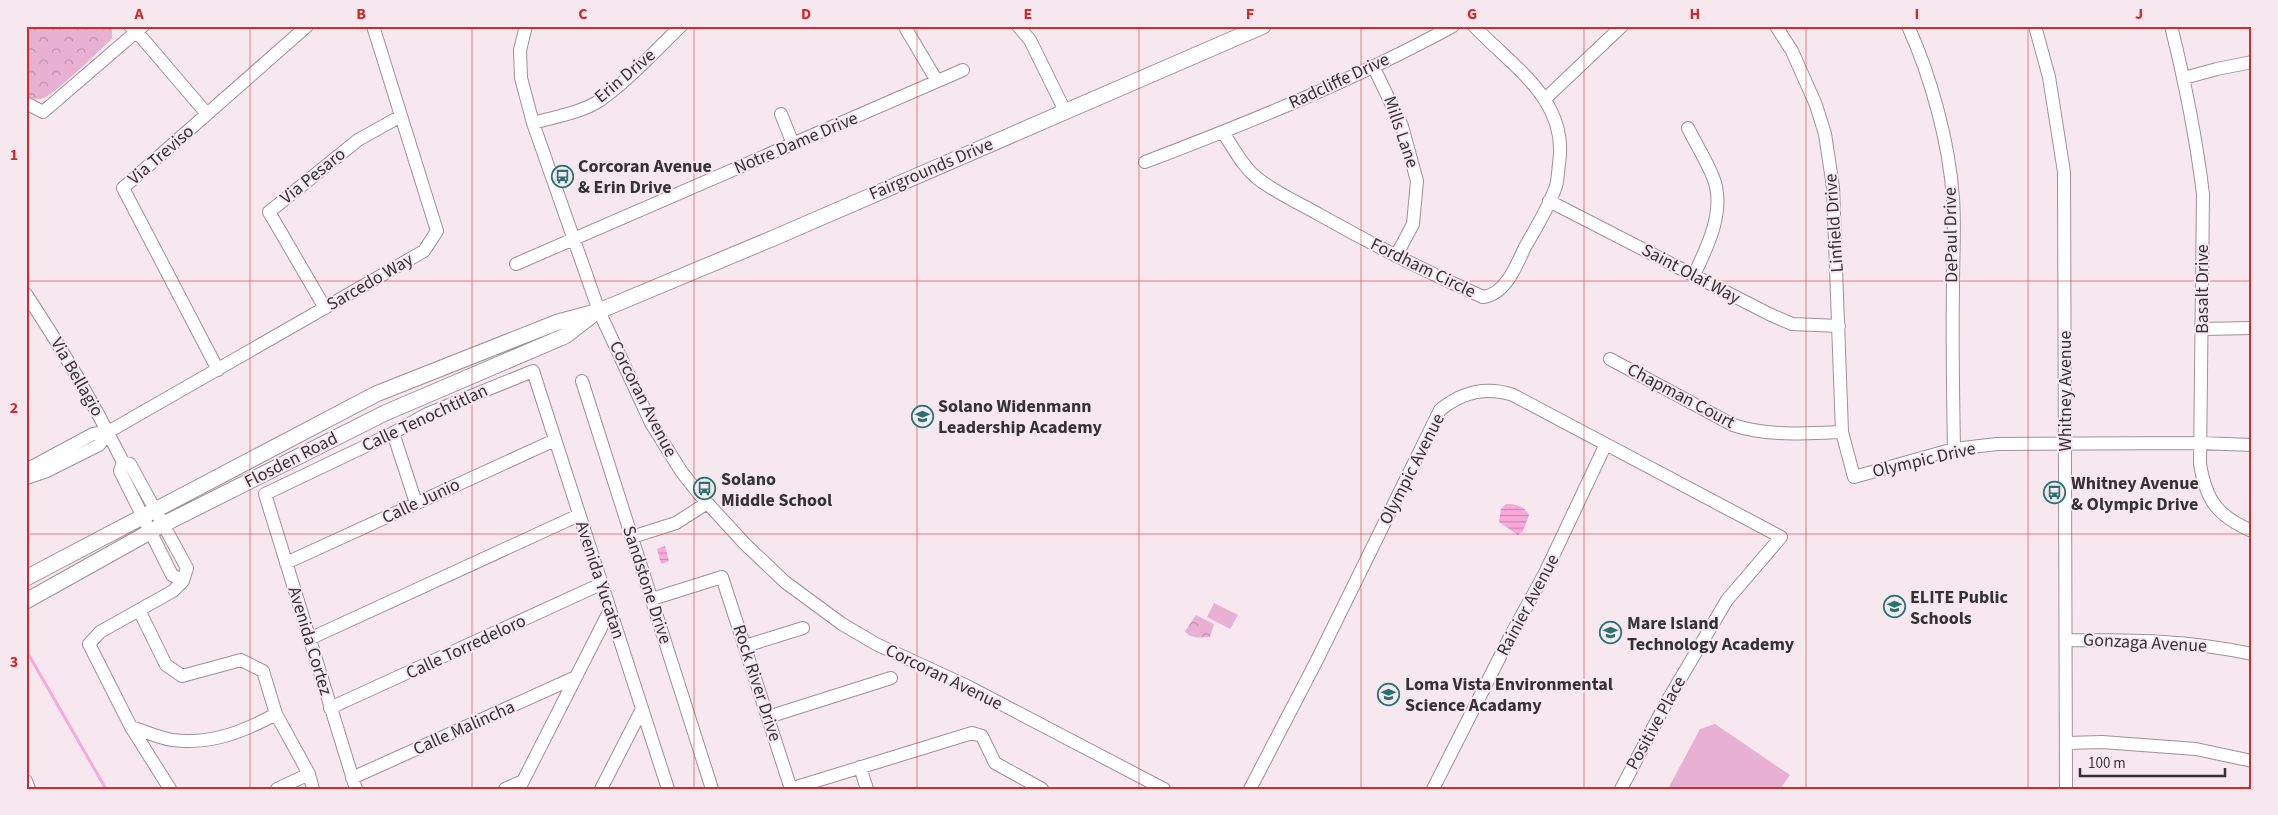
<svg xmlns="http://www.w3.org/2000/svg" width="2278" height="815" viewBox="0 0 2278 815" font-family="'Source Sans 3',sans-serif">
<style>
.park{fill:url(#park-crowns)}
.garden{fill:#e8b1d3}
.water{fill:url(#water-rules)}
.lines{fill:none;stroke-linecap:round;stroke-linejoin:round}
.stream{stroke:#f7a9da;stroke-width:3}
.minor-casing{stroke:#9e9098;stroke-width:14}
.major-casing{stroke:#9e9098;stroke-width:17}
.minor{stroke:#fff;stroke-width:12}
.major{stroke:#fff;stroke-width:15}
.grid{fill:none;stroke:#d62828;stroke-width:1;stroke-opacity:0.55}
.labels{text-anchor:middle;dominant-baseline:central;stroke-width:4;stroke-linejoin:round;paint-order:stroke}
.street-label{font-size:18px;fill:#363134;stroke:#f7e8f0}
.poi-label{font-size:18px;font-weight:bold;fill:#363134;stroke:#f7e8f0;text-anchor:start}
.neatline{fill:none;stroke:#d62828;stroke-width:2}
.grid-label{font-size:16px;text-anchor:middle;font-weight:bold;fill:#d62828}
</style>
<defs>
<pattern id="park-crowns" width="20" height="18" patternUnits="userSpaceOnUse" patternTransform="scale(1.25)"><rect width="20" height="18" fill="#e8b1d3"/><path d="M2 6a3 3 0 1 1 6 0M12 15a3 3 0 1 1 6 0" fill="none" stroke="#bd91ac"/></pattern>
<pattern id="water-rules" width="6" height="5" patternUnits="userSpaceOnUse" patternTransform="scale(1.25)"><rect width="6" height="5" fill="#f7a9da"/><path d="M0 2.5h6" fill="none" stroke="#c98ab2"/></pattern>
</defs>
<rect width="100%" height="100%" fill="#f7e8f0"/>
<path class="park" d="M26,26H112V39C99,50 54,96 41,99C35,100 31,98 26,95Z
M1196,615L1214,624L1210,637C1201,637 1191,640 1185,631Z"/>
<path class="garden" d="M1214,603L1238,615L1230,629L1207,617Z
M1715,724L1790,775L1780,789H1668L1700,729Z"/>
<path class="water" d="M1506,504C1516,504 1524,506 1529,515L1523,531L1518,535L1499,522L1501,509Z
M665,546L669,561L661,564L657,549Z"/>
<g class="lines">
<path class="stream" d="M26,650L106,789"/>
<defs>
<path id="minor" d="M130,26L137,32L207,114
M526,26L520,50L521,78L533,123L599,311L651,423L681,471L699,494L745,544L785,582L842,624L876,644L967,686L1164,789
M1018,26L1030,40L1065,111
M1776,26L1792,51L1816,105L1825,134L1833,187L1842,432L1854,477L1954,449L1997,444L2200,443L2252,445
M1908,26C1931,77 1949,142 1953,198C1955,227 1953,257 1953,286C1952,340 1953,395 1954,449
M2035,26L2049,77L2064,172L2066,789
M2171,26C2185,82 2196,137 2203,194L2200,464C2206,500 2217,516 2252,531
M906,29L937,81
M1373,66L1402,126L1417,181L1413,224L1396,256
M2184,78L2217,69L2252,62
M1545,99L1622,26
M26,103L43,112L143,26
M781,114L793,144
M533,123C554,117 580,113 599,101C629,80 655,51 681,26
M1688,128C1696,144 1706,160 1713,177C1726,209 1708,246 1694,275
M1223,133C1234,148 1242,166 1257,178C1276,193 1299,203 1320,215C1373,245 1427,272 1483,297C1506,294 1516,266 1525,247C1536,228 1549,207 1556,186C1558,179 1558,171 1559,164C1569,100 1513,67 1474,26
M1145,162C1250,122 1354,80 1453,26
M1549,201L1769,314L1792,324L1839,326
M516,264L963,70
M26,294C62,348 94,404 123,462L120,471L172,575L183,581
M325,308L269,212L358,140L401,116
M2202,329L2252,328
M1610,359L1733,425C1769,437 1805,433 1842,432
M218,370L123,188L307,26
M582,381L712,789
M393,433L416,503
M123,462L130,464L187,568L183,581L173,591L100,632L89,644L131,727L170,789
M26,470L93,434L108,432L424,251L437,231L373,26
M26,478L47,471L99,445L108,432
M632,537L676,523L707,503
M286,563L555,440
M652,599L722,577L791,789
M139,610L166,665L182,676L241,660L263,671L276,714L309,774L313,789
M309,639L579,515
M2067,640C2133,640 2187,640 2252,654
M745,646L803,628
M330,708L601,584
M768,717L891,678
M131,727C144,731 159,738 172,740C210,745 243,732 276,714
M2066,743L2102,742L2196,749L2252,761
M860,767L867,789
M352,778L576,677
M26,781L29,789
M277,789L309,774
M356,789L265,494L393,433L427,414L533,371L668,789
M505,789L523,781
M519,789L609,612
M601,789L642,709
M790,789L972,733L982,736L995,763L1042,789
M1250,789L1317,660L1440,410C1462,392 1486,386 1513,395L1781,537L1727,600L1666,703L1621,789
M1433,789L1512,633L1545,573L1605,446"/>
<path id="major" d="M26,578L376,394L558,322L599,311L776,237L1263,26
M26,601L164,524L385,413L565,336L591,316"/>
</defs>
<use href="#minor" class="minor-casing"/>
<use href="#major" class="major-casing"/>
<use href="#minor" class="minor"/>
<use href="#major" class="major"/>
</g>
<path class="grid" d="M250,26V789M472,26V789M694,26V789M917,26V789M1139,26V789M1361,26V789M1584,26V789M1806,26V789M2028,26V789M26,281H2252M26,534H2252"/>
<defs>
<symbol id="bus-ring" viewBox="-11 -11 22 22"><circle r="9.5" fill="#f7e8f0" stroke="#287270" stroke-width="1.5"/><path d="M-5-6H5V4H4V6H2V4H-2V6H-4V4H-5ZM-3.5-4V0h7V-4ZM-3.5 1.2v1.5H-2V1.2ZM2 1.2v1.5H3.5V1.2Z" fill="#287270"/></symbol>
<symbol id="school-ring" viewBox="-11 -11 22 22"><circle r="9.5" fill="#f7e8f0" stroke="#287270" stroke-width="1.5"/><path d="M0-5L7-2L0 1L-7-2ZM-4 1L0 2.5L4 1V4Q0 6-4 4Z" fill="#287270"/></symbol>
</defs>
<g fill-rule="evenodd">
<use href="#bus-ring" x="550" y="164" width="25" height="25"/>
<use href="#school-ring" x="910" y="404" width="25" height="25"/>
<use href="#bus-ring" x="692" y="476" width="25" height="25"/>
<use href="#bus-ring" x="2042" y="480" width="25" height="25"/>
<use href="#school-ring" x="1882" y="594" width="25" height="25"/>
<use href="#school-ring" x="1598" y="620" width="25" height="25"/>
<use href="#school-ring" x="1376" y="682" width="25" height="25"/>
</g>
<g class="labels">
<g class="street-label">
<text transform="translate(625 76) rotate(-40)">Erin Drive</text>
<text transform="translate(1339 81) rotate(-25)">Radcliffe Drive</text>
<text transform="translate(1401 132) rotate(71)">Mills Lane</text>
<text transform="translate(796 143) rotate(-23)">Notre Dame Drive</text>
<text transform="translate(161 155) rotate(-41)">Via Treviso</text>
<text transform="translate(931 169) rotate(-23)">Fairgrounds Drive</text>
<text transform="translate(313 176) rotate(-39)">Via Pesaro</text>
<text transform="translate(1834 223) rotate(-94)">Linfield Drive</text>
<text transform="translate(1951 235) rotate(-91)">DePaul Drive</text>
<text transform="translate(1423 268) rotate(26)">Fordham Circle</text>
<text transform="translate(1691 274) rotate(28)">Saint Olaf Way</text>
<text transform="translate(370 282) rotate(-30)">Sarcedo Way</text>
<text transform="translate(2202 289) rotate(-90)">Basalt Drive</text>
<text transform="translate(77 377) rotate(60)">Via Bellagio</text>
<text transform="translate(2065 391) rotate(-90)">Whitney Avenue</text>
<text transform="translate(1681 396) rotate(28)">Chapman Court</text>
<text transform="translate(643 399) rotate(63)">Corcoran Avenue</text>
<text transform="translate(425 418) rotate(-25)">Calle Tenochtitlan</text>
<text transform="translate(291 460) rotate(-27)">Flosden Road</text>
<text transform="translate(1924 460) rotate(-13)">Olympic Drive</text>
<text transform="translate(1412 469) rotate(-63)">Olympic Avenue</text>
<text transform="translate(421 501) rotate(-25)">Calle Junio</text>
<text transform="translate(600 580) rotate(72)">Avenida Yucatan</text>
<text transform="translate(647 585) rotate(72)">Sandstone Drive</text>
<text transform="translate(1528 605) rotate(-62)">Rainier Avenue</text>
<text transform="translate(310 641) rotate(73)">Avenida Cortez</text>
<text transform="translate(2145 643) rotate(3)">Gonzaga Avenue</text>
<text transform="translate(466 647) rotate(-25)">Calle Torredeloro</text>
<text transform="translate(944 677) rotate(26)">Corcoran Avenue</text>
<text transform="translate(757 683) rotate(72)">Rock River Drive</text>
<text transform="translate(1656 723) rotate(-61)">Positive Place</text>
<text transform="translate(464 728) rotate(-24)">Calle Malincha</text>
</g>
<g class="poi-label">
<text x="578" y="166">Corcoran Avenue<tspan x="578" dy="21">&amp; Erin Drive</tspan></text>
<text x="938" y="406">Solano Widenmann<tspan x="938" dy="21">Leadership Academy</tspan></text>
<text x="721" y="479">Solano<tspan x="721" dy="21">Middle School</tspan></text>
<text x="2071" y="483">Whitney Avenue<tspan x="2071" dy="21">&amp; Olympic Drive</tspan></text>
<text x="1910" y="597">ELITE Public<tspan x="1910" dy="21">Schools</tspan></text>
<text x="1627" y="623">Mare Island<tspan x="1627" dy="21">Technology Academy</tspan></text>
<text x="1405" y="684">Loma Vista Environmental<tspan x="1405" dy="21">Science Acadamy</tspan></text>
</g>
</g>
<rect width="2278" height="815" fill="none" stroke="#f7e8f0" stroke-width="55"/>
<path d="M2080 768v8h145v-8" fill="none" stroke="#363134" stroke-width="2.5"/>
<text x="2088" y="768" font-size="15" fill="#363134" stroke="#f7e8f0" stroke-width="4" paint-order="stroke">100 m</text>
<rect x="28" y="28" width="2222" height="760" class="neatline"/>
<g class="grid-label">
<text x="139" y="19">A</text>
<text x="361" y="19">B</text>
<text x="583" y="19">C</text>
<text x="806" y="19">D</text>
<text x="1028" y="19">E</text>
<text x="1250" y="19">F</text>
<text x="1472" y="19">G</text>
<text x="1695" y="19">H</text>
<text x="1917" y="19">I</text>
<text x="2139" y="19">J</text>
<text x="14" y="160">1</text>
<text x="14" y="413">2</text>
<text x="14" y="667">3</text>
</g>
</svg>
